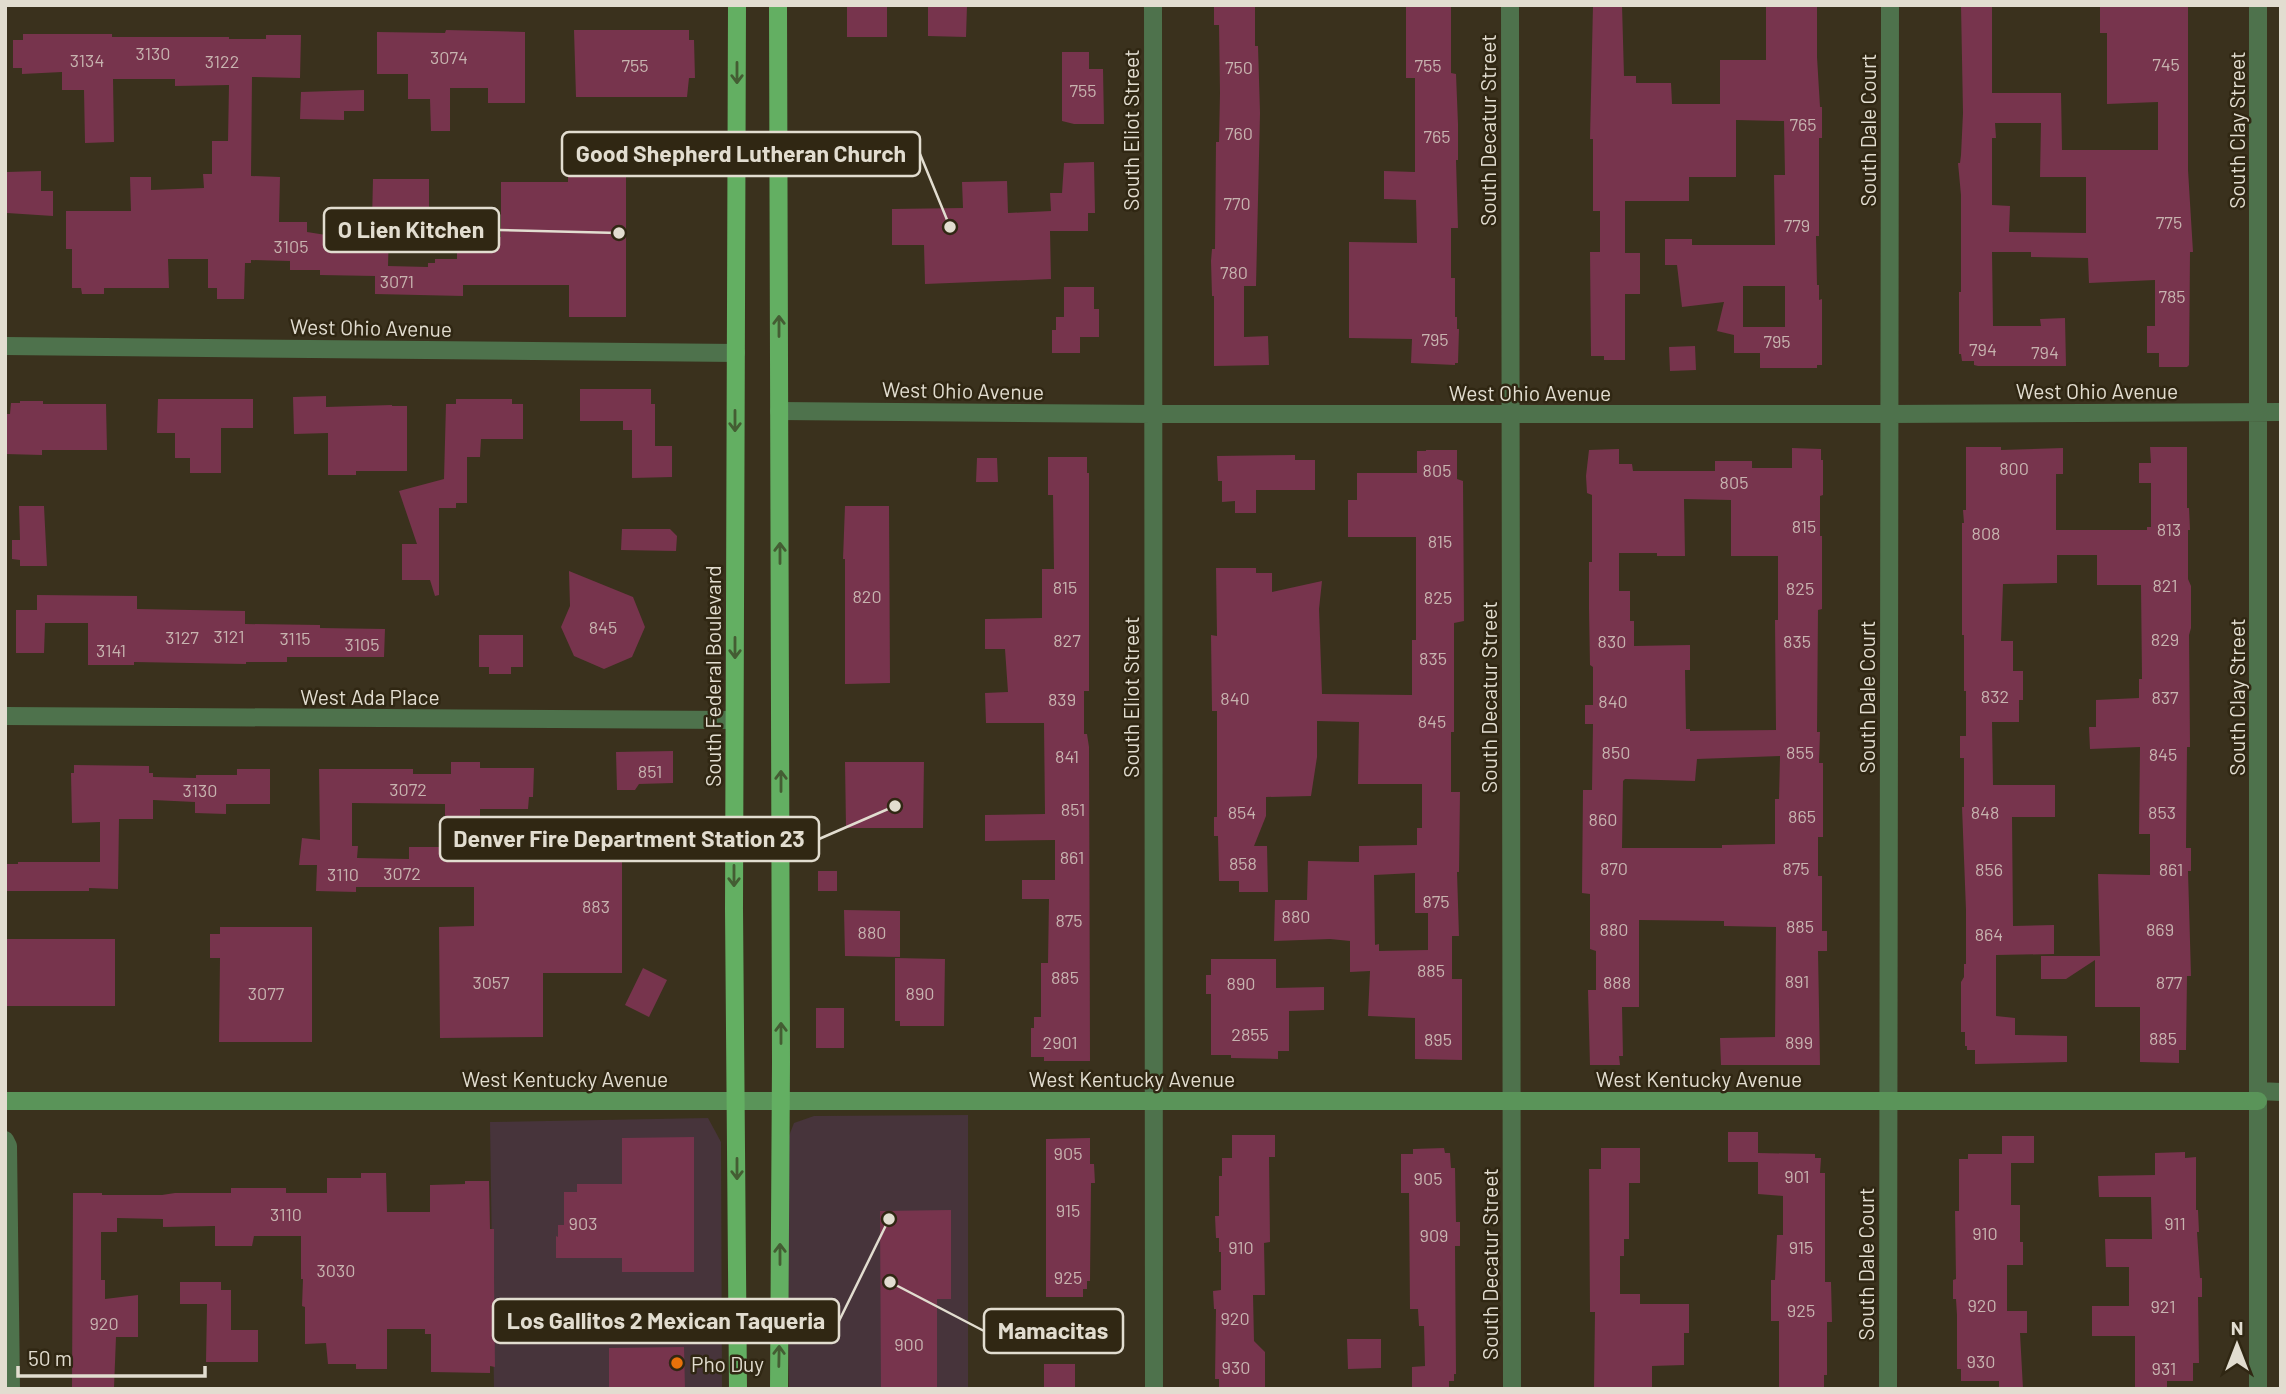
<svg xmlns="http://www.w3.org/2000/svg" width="2286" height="1394" viewBox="0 0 2286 1394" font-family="Barlow,sans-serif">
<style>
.commercial{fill:#47343b}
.building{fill:#77344d;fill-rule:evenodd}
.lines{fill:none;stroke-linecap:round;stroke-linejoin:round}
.street{stroke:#4e724c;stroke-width:18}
.secondary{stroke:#5a9459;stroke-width:18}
.primary{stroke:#63af62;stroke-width:18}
.oneway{stroke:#445d33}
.food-dot{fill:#e8710a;stroke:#302713;stroke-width:2.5}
.labels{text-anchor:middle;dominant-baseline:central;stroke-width:5;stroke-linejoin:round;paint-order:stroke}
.number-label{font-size:18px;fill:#c7b3af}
.street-label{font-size:21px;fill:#e2ddd0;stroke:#302713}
.poi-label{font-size:21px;fill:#e2ddd0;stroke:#302713;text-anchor:start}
.leader{fill:none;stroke:#e2ddd0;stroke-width:2.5}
.callout-dot{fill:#e2ddd0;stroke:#302713;stroke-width:2.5}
.callout{fill:#302713;stroke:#e2ddd0;stroke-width:2.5}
.callout-label{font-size:23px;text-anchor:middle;font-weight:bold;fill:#e2ddd0}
</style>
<rect width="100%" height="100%" fill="#3a311d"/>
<path class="commercial" d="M968,1115V1389H789L787,1141L794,1123L814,1116Z
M708,1118L721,1142L722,1389H494L490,1122Z"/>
<path class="building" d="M847,5H887V37H847Z
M928,5H967L966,37L928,36Z
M1214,5H1255V46H1258L1260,113L1256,286H1244V337L1268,336L1269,365L1214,366V296H1212L1211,261L1212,249H1215L1216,142H1219L1220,93L1219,25H1214Z
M1406,5H1451V73L1456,74L1458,124V160H1456L1458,228H1451V278H1455V317H1457V329H1459L1458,363H1455V365L1411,363L1412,339L1349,338V242L1417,243L1416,200L1384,199V171L1415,172V78H1406Z
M1593,5H1622L1624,76H1636V83H1671L1672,104H1720V60H1766V5H1817V57L1820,107H1822V138H1819V236H1816L1817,285H1819V300L1822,299V365H1817V368H1760V353H1734V335L1717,331L1724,302L1682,307L1677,265H1665V239H1692V245H1775L1774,175H1785L1784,121L1736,120V177H1689V201H1625V253H1640V294H1625V360H1604V356H1591L1590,252H1600V211H1593V139H1590ZM1743,286H1785V327H1743Z
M1961,5H1992V93H2061L2062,150H2158V102L2107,104V33H2100V5H2188V170L2193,252H2190L2189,365L2187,367H2159V353H2147V326H2155V280L2089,283L2088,258L2031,257V252H1992L1993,326H2041L2040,319L2065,318L2066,366H1978L1974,365V361H1962L1961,354H1959V292H1961V195L1958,163H1960L1961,155L1963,113ZM1995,123H2041L2040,177H2086V233L2009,232L2010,206L1992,205V138H1996Z
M446,30L525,32V103H488V88H450V131H431L430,99H408V74H377V32L445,33Z
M574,30H689V40H694L695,78H689L687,97H576Z
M23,34H112V37H229V39H266V35H301L300,78L252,77L251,176L280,177L279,222H307V232L326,235L361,236V233L389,231L388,266L428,267V263H435V259H457V248H479V237H501V182H568V146H626V317H569V285H463V296L375,294V276L320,275V270H290V261L251,260V263H245L244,299H217V288H208V259H168L169,288H104V294H82L81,288H72V249H66V211H131L130,177H151V190L204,188L203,174H212V141H228L229,85L175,86V79H113L114,142L85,143L84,90H62V72L22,74V68H13V40H23Z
M1062,52H1089V69H1103L1104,124H1074L1062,121Z
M364,90V111H344V120L300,119L301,92Z
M1094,162L1095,213H1088V231H1050L1051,279L925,284L924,245H892V209L963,208L962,182L1007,181L1008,213L1051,211L1050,193H1062L1064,163Z
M41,171V191H53V216L7,213V172Z
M373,179H429V208H408V217H400V220H372Z
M1064,287H1094V309H1099V337H1080V353H1052V330H1056V317H1064Z
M1695,346L1696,370L1670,371L1669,347Z
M580,389H651V404H655V446H672V477L632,478V430H623V421H580Z
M326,396V407L392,405V406H407V471H356V475H328V433L294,434L293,397Z
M158,399H253V428H221V473H190V458H175V433H157Z
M456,399H512V404H523V439H481L480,457H467V503H456V508H439V595L435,596L430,580H402V544H417L399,491L444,479L446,404H456Z
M20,401H43V404H106L107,450H42V455L5,454V414H10L11,403H20Z
M1966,447H2001V450L2063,448V474H2056V530H2147V527H2151V483H2139V463H2151L2150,447H2187V508H2189L2190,530H2188V579L2191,586V628L2189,635L2190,747H2187L2186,848H2191V871H2188L2191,976H2187L2186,1050H2179V1063L2140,1062V1007H2095V960L2066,979H2041V956H2100L2098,874L2150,875V834H2139L2140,747L2090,749L2089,727H2096V700L2139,698V679H2142L2141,585H2097V555H2057V583L2003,584L2001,641H2013V671H2023V700H2019V722H1992L1993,785H2055V817H2012L2013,926L2054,925V954L1996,955V1016L2015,1018V1035L2067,1036V1062L1975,1064V1050H1967V1046H1965V1032H1961V982L1964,977V964H1966V910L1962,807H1964V758H1960V736H1966V691H1964V635H1962V523H1964L1963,510H1966Z
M1792,448L1821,449V460H1823V495L1820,496V536H1822V609L1818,610L1817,732H1820L1819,763H1823V837H1818V876H1822V931H1827V951H1818L1820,1065H1721L1720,1038L1775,1037L1776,927L1724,926V921L1639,920V1007H1622L1623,1056H1619L1620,1065H1590L1588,990H1596V951L1590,949V894L1582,893L1583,790H1592L1593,724H1585V705H1593V667L1590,665L1589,609V562H1592V495L1587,493L1586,476L1589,450L1619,449V464H1632L1633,471H1715V461H1752V468H1792ZM1684,499L1731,500V556H1778V620H1775L1776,730L1690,731V729H1686L1685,670H1690V645L1634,646V621H1630V591H1619V553H1657V556H1685ZM1780,756L1779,799H1775V844L1722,845V848H1622L1623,781L1625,779L1695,781L1697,759Z
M1426,450H1457V479L1463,481L1464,621L1454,623V732H1451V792H1460L1459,872H1457L1459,936H1452V979H1462V1060L1415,1059V1018L1368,1016L1370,971L1350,972V941L1330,939L1274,941L1275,900H1307L1308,861L1359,862V846L1417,845V828H1422V784H1358L1359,722L1317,721V757L1311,796L1266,797V816L1254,846H1267L1268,892H1239V881H1219L1218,836H1214V817H1217V711H1212L1211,635L1217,636L1216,568H1256V573H1272V592L1322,581L1319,609L1322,694L1412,695V640H1416V537H1348V500H1357V473H1417V451H1426ZM1415,873V913H1428V950L1379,951V944L1375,945L1374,875Z
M1295,455V460H1315V490H1256V513H1235V501L1222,502V481H1218L1217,456Z
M1048,457H1087V473H1089V691H1084V734H1087L1089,747L1090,1061H1044V1057H1031V1028H1034V1017H1041V963H1048L1049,899H1022V880H1055V840L985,841V815L1045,814L1044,723H986L985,693L1008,692L1005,649H985V619L1042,618V569H1054L1053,495H1048Z
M977,458H997L998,482H976Z
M19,506H44L47,566H20V560L12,559V540H20Z
M845,506H889L890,683L845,684V559H843Z
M622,529H670L677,536L676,551L621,550Z
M569,571L633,597L645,627L632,657L604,669L574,656L561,627L570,606Z
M37,595L137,596V609L245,611V624L320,625V628L385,629L384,657H287V662H246V664L134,662V665H88V623H45L44,653H16V610H37Z
M479,635H523V667H511V674H489V667H479Z
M673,751V783L639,784L635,790H617L616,752Z
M451,762H480V768H534L533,797H529L528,809H480V848L569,851V840H619L618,848H622V973H543V1037L440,1038L439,927L474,926V887H356V892L316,891L317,865H299L302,838L320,840L319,769H413V774H451ZM352,803L445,804V847H409V859L357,858L358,846H352Z
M845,762H924L923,828H846Z
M74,765L149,766V773H153V777L196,778V775H237V769H270V804H226V814L195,813V802L153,800V819H119L118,889L89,888V891H5V864H18V862H100V822L72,823L71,773H74Z
M818,871H837V891H818Z
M844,910L900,911V957L845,956Z
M220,927H312V1042H219L220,958H210V934H220Z
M5,939H115V1006H5Z
M895,958L945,959L944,1026H900V1021H895Z
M1211,959H1276V988L1324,987V1010L1289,1011V1051H1278V1059L1231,1058V1055H1211V994H1206V975H1211Z
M643,968L667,980L649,1017L625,1005Z
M816,1008H844V1048H816Z
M1728,1132H1758V1153L1815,1154V1158H1821L1820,1173H1825V1282H1831L1832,1322H1827V1375H1824V1389H1779V1321H1771V1280H1775L1777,1235H1783V1196L1758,1194V1162H1728Z
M1232,1135H1275V1157H1269L1270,1242L1264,1243L1265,1295H1253L1254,1341L1265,1352V1389H1219V1379H1215L1216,1309H1214L1213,1291L1221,1290V1252H1219V1238H1216L1215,1216H1219V1176H1222V1158H1232Z
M2002,1136H2034V1163H2011V1205H2020V1242H2023V1265H2007V1311H2027V1333H2020L2023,1389H1999V1381H1961V1369H1957V1315L1956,1299H1953V1280L1956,1279L1955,1211H1959V1159H1968V1154H2002Z
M694,1137V1272H622V1258H556V1236L558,1237V1225H564V1192H577V1184H622V1138Z
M1090,1138V1164H1094L1095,1183H1091L1090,1281H1087V1289H1083V1297H1046V1139Z
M1444,1148L1445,1153H1450L1451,1168H1455L1456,1222H1460V1246H1455L1456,1374H1454V1381H1449V1389H1412V1367L1425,1366L1424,1326H1419L1418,1309H1410L1409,1193H1401V1154H1413V1149Z
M1601,1148H1640V1183H1629V1239H1624V1256H1620V1294H1640V1304H1689V1333H1684V1365L1652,1366V1389H1594L1595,1312H1590L1589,1169H1601Z
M2185,1152V1158L2196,1157V1210H2198L2199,1232H2197L2200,1278H2202V1297H2198L2199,1363H2193V1381H2167V1387H2162V1389H2135V1336H2092V1306H2129V1267H2106L2105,1239H2152L2151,1197H2099L2098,1176L2155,1175V1153Z
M361,1173H386L387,1212H430V1185L465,1184V1181H489L490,1229H494V1277L495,1367L490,1366V1373L431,1372V1334H425V1329H387V1369H356V1364H328L326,1343L305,1344V1307L302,1306L303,1279H301V1236H254L252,1246H215V1226L163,1227V1219L117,1218V1232H101V1280H105V1299L138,1295V1337H116L114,1388L72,1389L73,1193H102V1195H162L175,1193H231V1188H286V1193H327V1178H361Z
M951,1210V1299H937V1389H881L880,1211Z
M180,1282H221V1290H231V1330H258V1362H206L207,1304H180Z
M1347,1339H1381V1368L1348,1369Z
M684,1347L685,1389H609V1348Z
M1044,1364H1075V1389H1044Z"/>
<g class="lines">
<path class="street" d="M1153,5L1154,1389
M1510,5L1512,1389
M5,346L736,353
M779,411L1153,414H1889L2281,412
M5,716L734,720
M2258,1091L2281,1092
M5,1140L8,1146L11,1389
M1888,1389L1890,5
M2258,1389V5"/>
<path class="secondary" d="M5,1101H2258"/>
<path class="primary" d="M737,5L734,909L738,1389
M778,5L781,1062L779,1389"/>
</g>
<defs><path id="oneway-shaft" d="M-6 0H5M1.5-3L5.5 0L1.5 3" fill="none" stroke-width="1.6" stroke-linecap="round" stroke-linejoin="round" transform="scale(1.75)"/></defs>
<g class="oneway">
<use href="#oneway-shaft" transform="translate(737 73) rotate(90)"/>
<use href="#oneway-shaft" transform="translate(779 326) rotate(-90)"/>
<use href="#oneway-shaft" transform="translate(735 421) rotate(90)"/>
<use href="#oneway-shaft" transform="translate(780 553) rotate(-90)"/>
<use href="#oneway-shaft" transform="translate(735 648) rotate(90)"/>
<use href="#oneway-shaft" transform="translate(781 781) rotate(-90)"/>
<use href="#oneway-shaft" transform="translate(734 876) rotate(90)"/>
<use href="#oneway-shaft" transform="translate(781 1033) rotate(-90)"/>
<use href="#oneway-shaft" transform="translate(737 1169) rotate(90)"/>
<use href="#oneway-shaft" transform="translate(780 1254) rotate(-90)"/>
<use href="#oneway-shaft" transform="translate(779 1356) rotate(-89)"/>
</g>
<circle class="food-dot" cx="677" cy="1363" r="7"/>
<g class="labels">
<g class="number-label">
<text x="153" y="53">3130</text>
<text x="449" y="57">3074</text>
<text x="87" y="60">3134</text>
<text x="222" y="61">3122</text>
<text x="2166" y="64">745</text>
<text x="635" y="65">755</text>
<text x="1428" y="65">755</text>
<text x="1239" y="67">750</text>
<text x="1083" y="90">755</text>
<text x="1803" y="124">765</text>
<text x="1239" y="133">760</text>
<text x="1437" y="136">765</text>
<text x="1237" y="203">770</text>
<text x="2169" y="222">775</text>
<text x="1797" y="225">779</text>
<text x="291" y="246">3105</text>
<text x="1234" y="272">780</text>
<text x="397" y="281">3071</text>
<text x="2172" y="296">785</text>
<text x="1435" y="339">795</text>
<text x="1777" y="341">795</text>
<text x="1983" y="349">794</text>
<text x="2045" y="352">794</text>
<text x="2014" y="468">800</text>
<text x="1437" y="470">805</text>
<text x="1734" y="482">805</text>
<text x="1804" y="526">815</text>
<text x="2169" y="529">813</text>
<text x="1986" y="533">808</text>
<text x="1440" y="541">815</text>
<text x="2165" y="585">821</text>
<text x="1065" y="587">815</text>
<text x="1800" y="588">825</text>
<text x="867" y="596">820</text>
<text x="1438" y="597">825</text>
<text x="603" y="627">845</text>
<text x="229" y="636">3121</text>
<text x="182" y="637">3127</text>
<text x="295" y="638">3115</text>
<text x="2165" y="639">829</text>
<text x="1067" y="640">827</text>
<text x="1612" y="641">830</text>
<text x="1797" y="641">835</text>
<text x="362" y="644">3105</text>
<text x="111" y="650">3141</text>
<text x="1433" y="658">835</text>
<text x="1995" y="696">832</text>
<text x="2165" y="697">837</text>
<text x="1235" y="698">840</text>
<text x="1062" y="699">839</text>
<text x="1613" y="701">840</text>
<text x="1432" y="721">845</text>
<text x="1616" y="752">850</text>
<text x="1800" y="752">855</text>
<text x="2163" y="754">845</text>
<text x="1067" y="756">841</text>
<text x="650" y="771">851</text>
<text x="408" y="789">3072</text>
<text x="200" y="790">3130</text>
<text x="1073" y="809">851</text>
<text x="1242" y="812">854</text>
<text x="1985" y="812">848</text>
<text x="2162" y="812">853</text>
<text x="1802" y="816">865</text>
<text x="1603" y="819">860</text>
<text x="1072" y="857">861</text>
<text x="1243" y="863">858</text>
<text x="1614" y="868">870</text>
<text x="1796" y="868">875</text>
<text x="1989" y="869">856</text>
<text x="2171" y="869">861</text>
<text x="402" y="873">3072</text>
<text x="343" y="874">3110</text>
<text x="1436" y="901">875</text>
<text x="596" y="906">883</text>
<text x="1296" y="916">880</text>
<text x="1069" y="920">875</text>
<text x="1800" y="926">885</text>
<text x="1614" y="929">880</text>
<text x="2160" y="929">869</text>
<text x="872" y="932">880</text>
<text x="1989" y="934">864</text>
<text x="1431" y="970">885</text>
<text x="1065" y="977">885</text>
<text x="1797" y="981">891</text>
<text x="491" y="982">3057</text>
<text x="1617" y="982">888</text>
<text x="2169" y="982">877</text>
<text x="1241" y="983">890</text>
<text x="266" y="993">3077</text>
<text x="920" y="993">890</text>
<text x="1250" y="1034">2855</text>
<text x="2163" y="1038">885</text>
<text x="1438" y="1039">895</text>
<text x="1060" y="1042">2901</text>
<text x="1799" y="1042">899</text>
<text x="1068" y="1153">905</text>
<text x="1797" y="1176">901</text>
<text x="1428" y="1178">905</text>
<text x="1068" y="1210">915</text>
<text x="286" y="1214">3110</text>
<text x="583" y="1223">903</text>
<text x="2175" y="1223">911</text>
<text x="1985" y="1233">910</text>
<text x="1434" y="1235">909</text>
<text x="1241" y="1247">910</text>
<text x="1801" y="1247">915</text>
<text x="336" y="1270">3030</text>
<text x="1068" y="1277">925</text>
<text x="1982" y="1305">920</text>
<text x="2163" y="1306">921</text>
<text x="1801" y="1310">925</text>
<text x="1235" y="1318">920</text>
<text x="104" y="1323">920</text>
<text x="909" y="1344">900</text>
<text x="1981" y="1361">930</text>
<text x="1236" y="1367">930</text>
<text x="2164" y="1368">931</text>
</g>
<g class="street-label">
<text transform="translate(1130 130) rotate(-90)">South Eliot Street</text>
<text transform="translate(1487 130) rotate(-90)">South Decatur Street</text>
<text transform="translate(1867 130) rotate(-90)">South Dale Court</text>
<text transform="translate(2236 130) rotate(-90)">South Clay Street</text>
<text transform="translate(371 327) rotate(1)">West Ohio Avenue</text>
<text transform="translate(963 390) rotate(1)">West Ohio Avenue</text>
<text x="2097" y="390">West Ohio Avenue</text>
<text x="1530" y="392">West Ohio Avenue</text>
<text transform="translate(712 676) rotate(-90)">South Federal Boulevard</text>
<text x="370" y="696">West Ada Place</text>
<text transform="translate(1130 697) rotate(-90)">South Eliot Street</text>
<text transform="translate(1488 697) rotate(-90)">South Decatur Street</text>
<text transform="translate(1866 697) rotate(-90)">South Dale Court</text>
<text transform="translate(2236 697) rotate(-90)">South Clay Street</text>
<text x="565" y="1078">West Kentucky Avenue</text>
<text x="1132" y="1078">West Kentucky Avenue</text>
<text x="1699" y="1078">West Kentucky Avenue</text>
<text transform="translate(1489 1264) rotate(-90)">South Decatur Street</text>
<text transform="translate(1865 1264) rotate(-90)">South Dale Court</text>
</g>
<g class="poi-label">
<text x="691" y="1363">Pho Duy</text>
</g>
</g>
<path class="leader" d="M950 227L920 154M619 233L499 230M895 806L819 839M889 1219L839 1321M890 1282L984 1331"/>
<g class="callout-dot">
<circle cx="950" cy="227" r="7"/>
<circle cx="619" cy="233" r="7"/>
<circle cx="895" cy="806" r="7"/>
<circle cx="889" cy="1219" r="7"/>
<circle cx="890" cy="1282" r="7"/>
</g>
<g class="callout">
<rect x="562" y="132" width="358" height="44" rx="7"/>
<rect x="324" y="208" width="175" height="44" rx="7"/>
<rect x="440" y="817" width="379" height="44" rx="7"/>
<rect x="493" y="1299" width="346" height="44" rx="7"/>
<rect x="984" y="1309" width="139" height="44" rx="7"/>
</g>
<g class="callout-label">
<text x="741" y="162">Good Shepherd Lutheran Church</text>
<text x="411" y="238">O Lien Kitchen</text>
<text x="629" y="847">Denver Fire Department Station 23</text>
<text x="666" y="1329">Los Gallitos 2 Mexican Taqueria</text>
<text x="1053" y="1339">Mamacitas</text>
</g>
<rect width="2286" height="1394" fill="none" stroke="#e2ddd0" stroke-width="14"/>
<g transform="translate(2237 1345)" stroke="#302713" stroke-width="5" paint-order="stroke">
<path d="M0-5L12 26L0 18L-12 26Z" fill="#e2ddd0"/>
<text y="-10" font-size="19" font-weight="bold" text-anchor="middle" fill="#e2ddd0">N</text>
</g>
<path d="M18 1366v10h187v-10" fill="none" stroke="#e2ddd0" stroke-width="3.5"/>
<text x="28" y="1366" font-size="21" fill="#e2ddd0" stroke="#302713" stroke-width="5" paint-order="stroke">50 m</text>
</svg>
